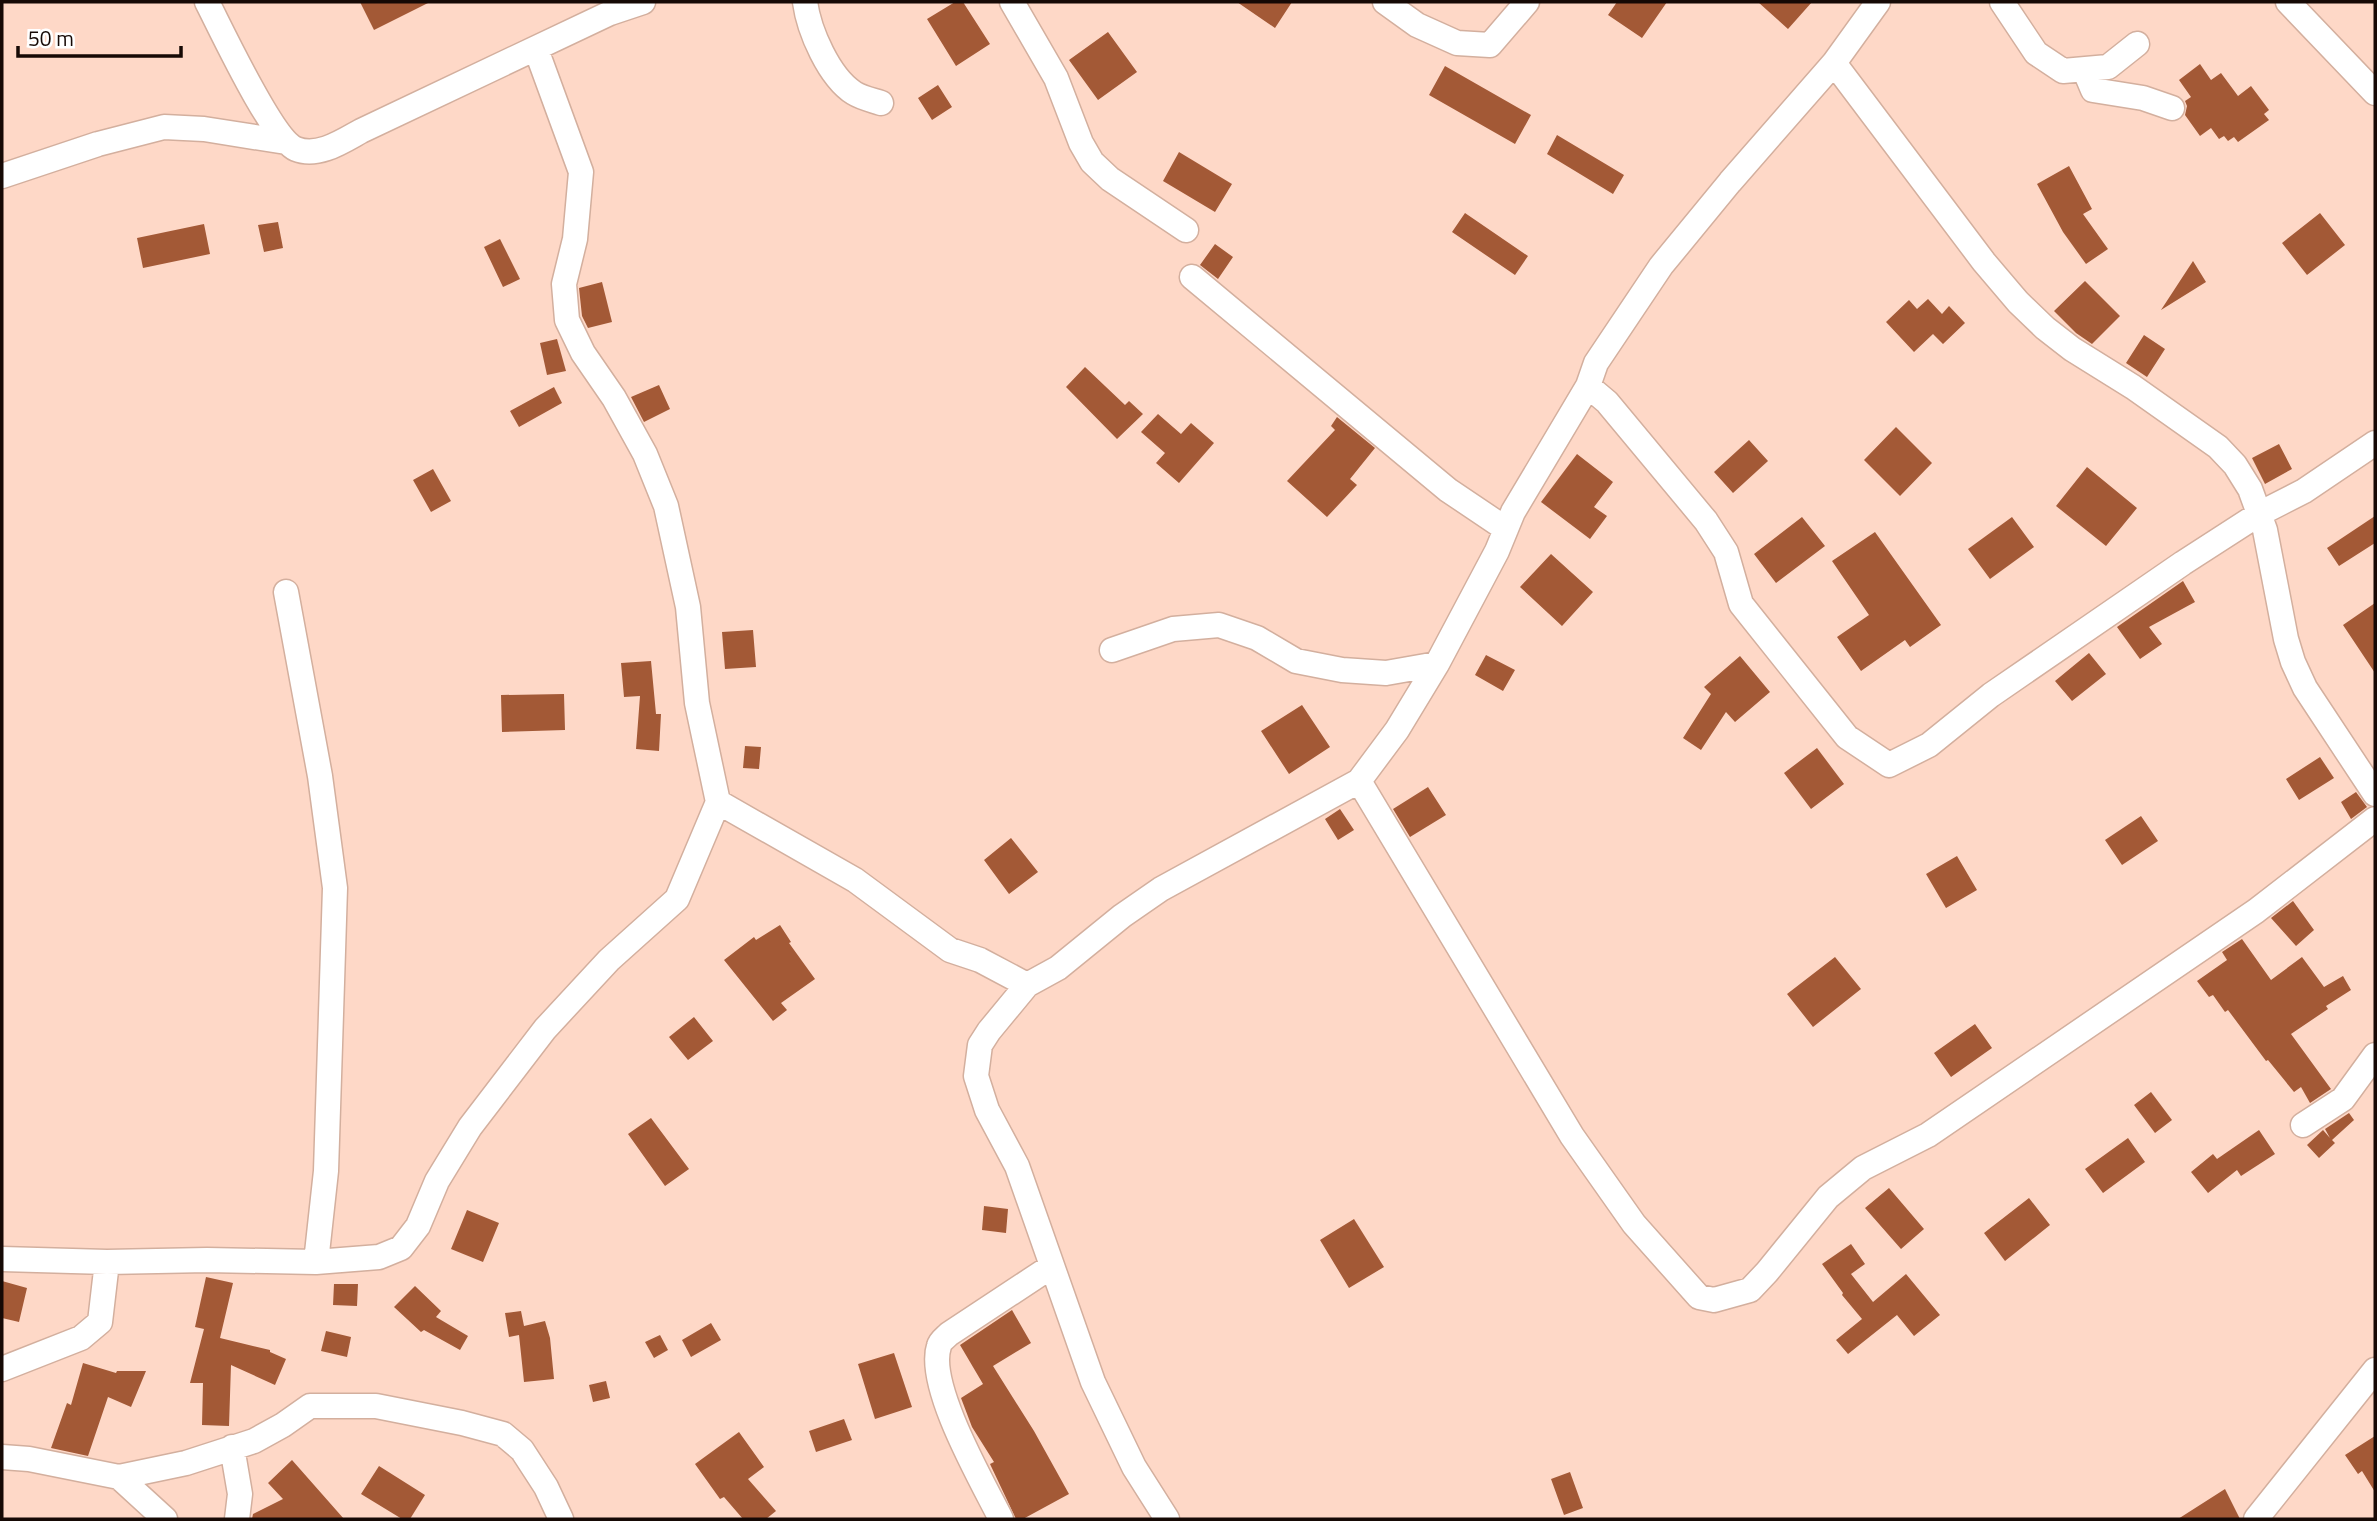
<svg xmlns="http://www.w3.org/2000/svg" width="2377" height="1521" viewBox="0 0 2377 1521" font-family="'Titillium Web',sans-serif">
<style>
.building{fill:#a35936}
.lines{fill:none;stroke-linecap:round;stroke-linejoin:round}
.street-casing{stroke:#d3af9e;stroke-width:27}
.street{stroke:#fff;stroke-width:24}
</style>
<rect width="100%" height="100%" fill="#fed8c7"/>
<path class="building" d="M360,2H430L374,30Z
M955,2H963L990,44L956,66L927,19Z
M1237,2H1292L1275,28Z
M1617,2H1667L1642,38L1608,15Z
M1758,2H1812L1788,29Z
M1108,32L1137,72L1098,100L1069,60Z
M2200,64L2211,80L2221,73L2238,96L2251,86L2269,110L2264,114L2269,120L2238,142L2234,137L2228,141L2224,136L2219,139L2211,128L2200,136L2185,115L2187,106L2185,101L2191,97L2179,80Z
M1445,66L1531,115L1515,144L1429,95Z
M938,85L952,107L932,120L918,98Z
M1557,135L1624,175L1613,194L1547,154Z
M1179,152L1232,184L1215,212L1163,181Z
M2069,166L2092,209L2083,214L2108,249L2086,264L2063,232L2037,184Z
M1465,213L1528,256L1515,275L1452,232Z
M2320,213L2345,245L2307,275L2282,243Z
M278,222L283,248L264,252L258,225Z
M204,224L210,254L143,268L137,238Z
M500,239L520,279L503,287L484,247Z
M1215,244L1233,257L1218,279L1200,265Z
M2193,261L2206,282L2161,310Z
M2085,281L2120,316L2092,344L2076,333L2054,311Z
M602,282L612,322L588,328L582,316L579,288Z
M1928,299L1942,314L1949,306L1965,323L1943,344L1933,334L1914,352L1886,322L1909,300L1917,309Z
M2144,335L2165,349L2147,377L2126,363Z
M557,339L566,371L547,375L540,343Z
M1085,367L1125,405L1129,401L1143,414L1117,439L1066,387Z
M659,385L670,409L644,422L631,397Z
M554,387L562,403L519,427L510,411Z
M1158,414L1181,434L1191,423L1214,443L1179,483L1156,463L1165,453L1141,432Z
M1337,417L1375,448L1350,479L1357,485L1327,517L1287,481L1335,430L1331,426Z
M1896,427L1932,463L1900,496L1864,460Z
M1749,440L1768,461L1733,493L1714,472Z
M2279,444L2292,469L2265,484L2252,458Z
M1577,454L1613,482L1594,507L1607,516L1590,539L1541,502Z
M2087,467L2137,508L2106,546L2056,506Z
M433,469L451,501L431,512L413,480Z
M2375,516V543L2339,566L2327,548Z
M1802,517L1825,546L1776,583L1754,554Z
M2012,517L2034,547L1990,579L1968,549Z
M1875,532L1941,625L1910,647L1905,640L1861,671L1837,637L1869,615L1832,561Z
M1551,554L1593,592L1562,626L1520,587Z
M2183,581L2195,602L2149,627L2162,644L2140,659L2117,627Z
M2375,603V673L2343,625Z
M753,630L756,667L725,669L722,632Z
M2089,653L2106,674L2072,701L2055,681Z
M1486,655L1515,670L1503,691L1475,675Z
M1740,656L1770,692L1735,722L1726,712L1701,750L1683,738L1711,694L1704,687Z
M651,661L656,714H661L659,751L636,749L640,696L624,697L621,663Z
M564,694L565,730L502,732L501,695Z
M1302,705L1330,747L1289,774L1261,731Z
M745,746L761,747L759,769L743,768Z
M1817,748L1844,784L1811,809L1784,773Z
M2320,757L2334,778L2299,800L2286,779Z
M1428,787L1446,815L1410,837L1393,809Z
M2356,792L2367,807L2351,819L2341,802Z
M1340,809L1354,830L1338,840L1325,819Z
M2141,816L2158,841L2122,865L2105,840Z
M1011,838L1038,872L1009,894L984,860Z
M1957,856L1977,890L1946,908L1926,874Z
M2293,901L2314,930L2296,946L2271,918Z
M780,925L791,942L789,943L815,979L781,1003L787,1010L773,1021L724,960L754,937L756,940Z
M2242,939L2271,980L2302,957L2324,987L2343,976L2351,990L2326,1006L2328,1009L2291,1034L2331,1089L2310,1103L2301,1087L2294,1092L2268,1060L2266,1061L2228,1010L2225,1012L2213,995L2209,997L2197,981L2227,960L2222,952Z
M1835,957L1861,989L1813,1027L1787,994Z
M694,1017L713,1041L688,1060L669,1037Z
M1975,1024L1992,1048L1951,1077L1934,1053Z
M2151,1092L2172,1120L2155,1133L2134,1105Z
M2349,1113L2354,1120L2332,1140L2335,1143L2319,1158L2307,1145L2323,1130L2330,1138L2325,1129Z
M651,1118L689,1169L665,1186L628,1134Z
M2259,1130L2275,1154L2241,1176L2237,1170L2208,1193L2191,1172L2213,1154L2217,1159Z
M2128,1138L2145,1162L2103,1193L2085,1169Z
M1889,1188L1924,1229L1901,1249L1865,1208Z
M2029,1198L2050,1225L2005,1261L1984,1233Z
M984,1206L1008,1209L1006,1233L982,1230Z
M467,1210L499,1223L483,1262L451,1249Z
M1354,1219L1384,1267L1349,1288L1320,1240Z
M1851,1244L1865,1264L1851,1274L1873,1302L1906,1274L1940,1315L1914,1336L1897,1315L1848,1354L1836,1340L1862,1319L1842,1295L1843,1293L1822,1264Z
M206,1277L233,1283L220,1338L270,1350V1352L286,1359L275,1385L231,1365L229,1426L202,1425L203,1383H190L204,1329L195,1327Z
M2,1281L27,1288L19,1322L2,1318Z
M334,1284H358L357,1306L333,1305Z
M415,1286L441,1311L436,1317L468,1336L460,1350L424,1330L421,1332L394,1307Z
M1012,1310L1031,1343L993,1366L1034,1431L1069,1494L1023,1519H1016L990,1464L994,1462L972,1427L961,1398L983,1384L960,1345Z
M521,1311L524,1326L545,1321L550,1338L554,1379L524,1382L519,1335L509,1337L505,1313Z
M711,1323L721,1340L691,1357L682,1340Z
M326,1331L351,1337L347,1357L321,1351Z
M660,1335L668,1350L654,1358L645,1342Z
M894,1353L912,1407L875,1419L858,1364Z
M83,1363L116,1373L117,1371H146L131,1407L108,1397L88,1456L51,1448L67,1403L71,1405Z
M606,1381L610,1398L593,1402L589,1385Z
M844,1419L852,1440L816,1452L809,1431Z
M739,1432L764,1467L748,1479L776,1511L766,1519H743L724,1497L720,1499L695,1464Z
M2375,1436V1492L2362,1471L2358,1474L2345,1455Z
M292,1460L344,1519H252L253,1514L283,1499L268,1483Z
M379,1466L425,1495L410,1519H402L361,1494Z
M1570,1472L1583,1508L1564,1515L1551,1479Z
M2225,1489L2240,1519H2178Z"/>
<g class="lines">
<defs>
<path id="street" d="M207,2C221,29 272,139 296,149C318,158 343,141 361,131L610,13L643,2
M805,2C809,31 829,77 854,93C862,98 872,100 881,103
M1012,2L1056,78L1081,143L1092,162L1110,179L1186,230
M1385,2L1417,25L1457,43L1490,45L1527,2
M2002,2L2036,53L2063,71L2108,67L2137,44
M2288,2L2375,93
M1834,63L1984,262L2018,302L2045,328L2072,349L2133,387L2218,447L2235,465L2250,489L2265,530L2286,639L2293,662L2305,688L2375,794
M2085,71L2093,90L2143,98L2172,108
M2,176L98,144L164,127L204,129L286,142
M1192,277L1448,490L1506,529
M1588,386L1607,402L1706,521L1726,552L1741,604L1847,737L1889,765L1929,745L1991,695L2183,563L2259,514L2304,491L2375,443
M286,592L320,776L335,888L326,1171L316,1262
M1112,650L1173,629L1219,625L1257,638L1296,661L1342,670L1386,673L1437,664
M1359,781L1572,1136L1634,1224L1699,1297L1714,1300L1750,1290L1767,1272L1828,1197L1863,1168L1928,1135L2256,911L2375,819
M718,802L855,880L950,950L980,960L1027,985
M2303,1125L2343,1099L2375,1055
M2,1259L107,1262L207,1260L316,1262L379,1257L401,1248L418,1226L437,1181L470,1127L545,1029L609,960L677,899L718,802L697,703L688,607L666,506L645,454L614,398L583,353L567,320L564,284L575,239L581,172L536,49
M2,1369L81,1338L100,1322L107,1262
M232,1447L240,1494L237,1519
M2,1457L29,1459L119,1477L186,1463L254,1441L283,1425L310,1406H376L462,1423L503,1434L522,1450L546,1487L561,1519
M119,1477L165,1519
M1001,1519C983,1483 926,1385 939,1346C940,1341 945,1338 949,1334L1052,1266
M1167,1519L1134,1467L1093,1382L1017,1166L987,1110L976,1076L980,1045L989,1031L1027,985L1058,968L1122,916L1161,889L1359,781L1397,730L1437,664L1497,551L1513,512L1588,386L1596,363L1661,266L1730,182L1834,63L1878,2
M2256,1519L2375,1370"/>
</defs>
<use href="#street" class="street-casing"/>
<use href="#street" class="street"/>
</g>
<rect width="2377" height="1521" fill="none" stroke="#160905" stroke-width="7"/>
<path d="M18 46v10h163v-10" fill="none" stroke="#160905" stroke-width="3.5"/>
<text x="28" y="46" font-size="21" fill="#160905" stroke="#ffffff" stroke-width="5" paint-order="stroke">50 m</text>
</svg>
